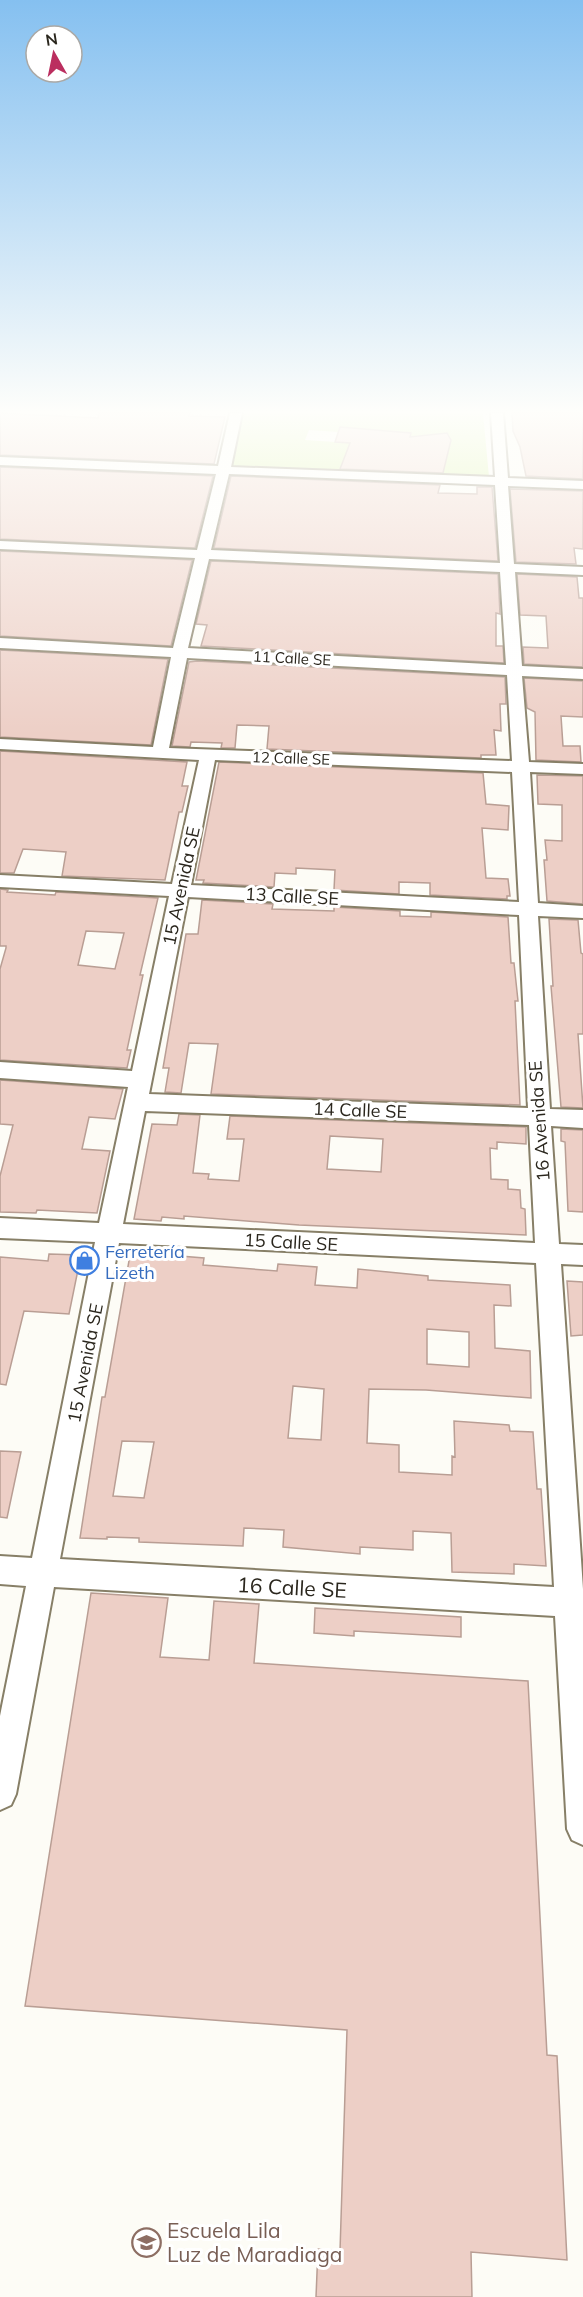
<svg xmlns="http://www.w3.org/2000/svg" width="583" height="2297" viewBox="0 0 583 2297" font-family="Mulish,sans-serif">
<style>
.green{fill:#d8f2a0;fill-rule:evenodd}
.building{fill:#edcfc6;stroke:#b99e94;stroke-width:1.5;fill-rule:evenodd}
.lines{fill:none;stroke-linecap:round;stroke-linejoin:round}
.minor-casing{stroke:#877f67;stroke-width:4}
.minor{fill:#fff;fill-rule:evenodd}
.labels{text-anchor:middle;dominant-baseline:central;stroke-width:6;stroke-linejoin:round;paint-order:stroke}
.far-street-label{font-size:15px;fill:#2a261d;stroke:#fff}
.street-label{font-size:18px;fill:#2a261d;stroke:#fff}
.shop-label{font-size:18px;fill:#366cbe;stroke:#fff;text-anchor:start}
.near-street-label{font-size:21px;fill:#2a261d;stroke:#fff}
.near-education-label{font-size:21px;fill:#785e54;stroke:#fff;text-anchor:start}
</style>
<rect width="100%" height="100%" fill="#fdfcf6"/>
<path class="green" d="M243,413H483L489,477L231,466ZM309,430L338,432L444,465L345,456L350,443L305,440Z"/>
<path class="building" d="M0,413L98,418L99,413H190L189,416L225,417L214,464L0,455Z
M512,413H583V479L526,476L520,447L513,431Z
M340,427L411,433L410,437L447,433L451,440L443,473L340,469L350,443L335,442Z
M0,467L213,476L195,548L0,539Z
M231,476L440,485L438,493L477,494V487H492L498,561L214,548Z
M510,489L583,491V549L574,548L576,564L516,562Z
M0,551L192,560L171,646L0,636Z
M211,561L498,574L500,614L496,613V646H503L504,663L201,646L207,625L196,624Z
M517,574L577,577L579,598H583V667L524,664L523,647L548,648L546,616L520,615Z
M0,650L168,659L151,745L0,737Z
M197,661L505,677L506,704H500L501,731L494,730L496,755H481V758L267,749L269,726L237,725L235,748H221L222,743L191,742L190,747L172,746L189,662Z
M524,678L583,681V717L561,716L563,746H580L581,762L536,760L535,712L527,708Z
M0,751L187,762L182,786H188L182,812H179L165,880L62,876L66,852L23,849L14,873H0Z
M219,762L483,773L486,804L509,806L508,830L482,828L486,878L508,879L510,896H507V899L430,895V883L399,882V894L334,890L335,870L296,868V874L275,873L274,887L203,883L204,880H196Z
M537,775L583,776V904L547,901L544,860H547L545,840L562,841V805L538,804Z
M0,889L8,890L7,892L55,895L56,892L158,898L140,975H143L127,1050H131L127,1068L0,1060V969L6,948V946H0ZM86,931L124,933L115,969L78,965Z
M202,900L273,904L272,909L334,911V907L400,911V916L431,917V912L508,917L511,963H514L518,1001H515L520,1105L211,1094L218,1044L189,1043L181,1093L165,1092L169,1068H163L186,934H198Z
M549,919L578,920L581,953L583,954V1034H578L583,1108L561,1107L551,986H553Z
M0,1080L123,1089L115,1119L89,1117L82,1149L110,1151L97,1213L37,1210L36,1213L0,1212V1176L13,1125L0,1124Z
M179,1114L200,1115L193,1173L209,1174L208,1179L239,1181L244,1139H227L230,1116L526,1127V1144L497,1142V1149L490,1148L491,1179L508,1180V1189L520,1190L521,1208L525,1209L526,1235L299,1225L184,1216V1219L162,1217L161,1221L134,1219L152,1124L177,1125ZM330,1136L383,1139L381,1172L327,1169Z
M561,1129L583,1130V1212L568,1211L565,1142L561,1141Z
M49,1254L81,1255L69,1314L24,1311L6,1385L0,1384V1257L48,1261Z
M155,1254L204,1258L203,1265L277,1271L278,1264L317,1267L315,1285L357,1288L358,1269L428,1276V1280L510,1285L511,1306L494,1305L495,1348L530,1351L531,1398L426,1390L369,1389L367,1443L399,1445V1472L452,1475V1456L455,1457L454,1421L509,1425L510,1431L533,1432L537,1489H541L546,1566L514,1564V1574L452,1572L451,1533L413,1531V1550L360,1547V1554L283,1547L284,1530L244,1528L243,1546L139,1542V1538L107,1537V1539L80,1538L102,1397H105L130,1255L154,1257ZM427,1329L469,1332V1367L427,1364ZM293,1386L324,1389L321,1440L288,1438ZM122,1441L154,1442L144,1498L113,1496Z
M567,1281L583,1282V1335L571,1336Z
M0,1451L21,1452L7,1518L0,1517Z
M91,1593L168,1598L160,1657L209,1660L214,1601L259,1604L254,1663L528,1681L547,2055L557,2056L567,2260L471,2252L472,2297H316L318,2249L340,2251L347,2030L25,2006Z
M315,1608L461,1617V1637L354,1631V1636L314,1633Z"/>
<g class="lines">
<defs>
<path id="minor" d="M230,413H242L231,467L495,477L491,413H503L508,478L583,481V489L508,486L514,564L583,567V575L515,572L522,666L583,669V679L522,676L529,762L583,764V774L530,772L538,903L583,906V918L538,916L550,1109L583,1110V1128L551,1126L559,1244L583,1245V1265L561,1264L583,1589V1845L572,1840L567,1829L555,1616L54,1587L16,1794L11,1805L0,1810V1716L26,1586L0,1584V1556L32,1558L95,1242L0,1238V1218L99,1223L128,1087L0,1078V1062L132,1071L169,896L0,887V875L172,884L199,760L0,749V739L153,747L171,657L0,648V638L173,648L195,558L0,549V541L197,550L216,474L0,465V457L218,466ZM229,474L495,485L500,563L211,550ZM209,559L500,572L506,665L188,648ZM187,658L507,675L512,761L169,748ZM215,760L512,772L519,902L191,885ZM188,897L519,915L528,1108L149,1094ZM145,1111L529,1125L535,1243L123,1224ZM119,1243L536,1263L554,1587L60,1559Z"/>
</defs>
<use href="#minor" class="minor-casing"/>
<use href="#minor" class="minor"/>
</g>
<linearGradient id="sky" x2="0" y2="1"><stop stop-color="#85c0f0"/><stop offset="0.56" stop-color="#fefefb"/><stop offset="1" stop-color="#fefefb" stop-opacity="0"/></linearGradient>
<rect width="583" height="735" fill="url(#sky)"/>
<defs>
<symbol id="shop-ring" viewBox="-11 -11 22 22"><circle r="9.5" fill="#fff" stroke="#3f7fe0" stroke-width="1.5"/><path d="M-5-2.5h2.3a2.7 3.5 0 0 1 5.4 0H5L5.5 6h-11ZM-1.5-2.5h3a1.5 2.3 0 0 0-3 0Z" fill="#3f7fe0"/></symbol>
<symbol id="school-ring" viewBox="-11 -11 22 22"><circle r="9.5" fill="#fff" stroke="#8d6e63" stroke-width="1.5"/><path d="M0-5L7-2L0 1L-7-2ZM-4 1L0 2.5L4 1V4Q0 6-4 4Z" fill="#8d6e63"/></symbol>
</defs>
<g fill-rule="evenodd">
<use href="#shop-ring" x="68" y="1244" width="33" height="33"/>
<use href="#school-ring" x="130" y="2226" width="33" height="33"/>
</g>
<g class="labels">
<g class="far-street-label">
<text transform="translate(292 658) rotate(3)">11 Calle SE</text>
<text transform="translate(291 758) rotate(2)">12 Calle SE</text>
</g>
<g class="street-label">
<text transform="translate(181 886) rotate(-78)">15 Avenida SE</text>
<text transform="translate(292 896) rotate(3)">13 Calle SE</text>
<text transform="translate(360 1110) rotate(2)">14 Calle SE</text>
<text transform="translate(539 1121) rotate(-94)">16 Avenida SE</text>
<text transform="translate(291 1242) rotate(3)">15 Calle SE</text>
<text transform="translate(85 1363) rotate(-79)">15 Avenida SE</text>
</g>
<g class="shop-label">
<text x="105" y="1251">Ferretería<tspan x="105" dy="21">Lizeth</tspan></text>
</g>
<g class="near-street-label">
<text transform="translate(292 1587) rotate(3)">16 Calle SE</text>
</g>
<g class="near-education-label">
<text x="167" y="2230">Escuela Lila<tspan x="167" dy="24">Luz de Maradiaga</tspan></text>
</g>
</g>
<g transform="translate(54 54) rotate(351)"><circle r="28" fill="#ffffff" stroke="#aaa8a5" stroke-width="1.5"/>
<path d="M0-4.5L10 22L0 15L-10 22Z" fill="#bb2e5f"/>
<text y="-9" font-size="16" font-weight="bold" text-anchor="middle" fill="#2a261d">N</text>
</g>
</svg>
